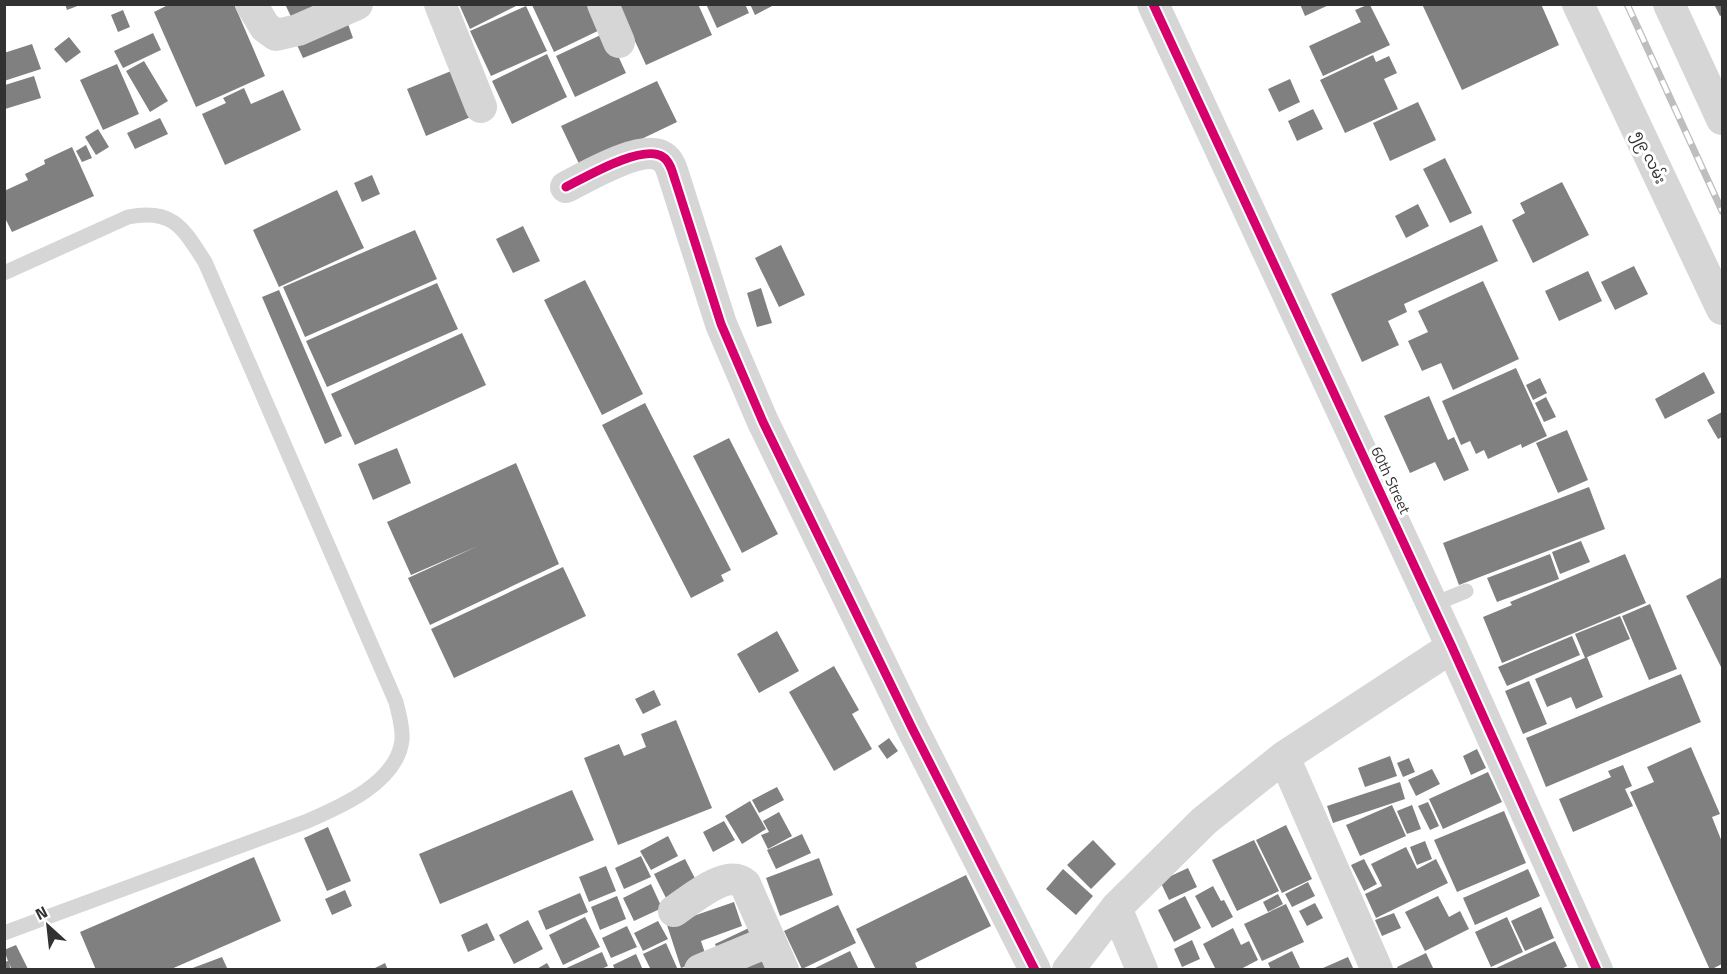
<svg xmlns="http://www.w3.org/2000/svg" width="1727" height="974" viewBox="0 0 1727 974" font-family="'Titillium Web','Noto Sans Myanmar',sans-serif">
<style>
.building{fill:#808080}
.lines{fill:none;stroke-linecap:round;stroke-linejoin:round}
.lane{stroke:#d6d6d6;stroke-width:15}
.street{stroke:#d6d6d6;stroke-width:32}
.rail-casing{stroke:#bebebe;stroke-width:7}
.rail{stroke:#fff;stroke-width:4.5;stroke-dasharray:14;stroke-linecap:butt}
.cycleway-casing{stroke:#fff;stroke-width:13}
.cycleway{stroke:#d6006c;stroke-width:9}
.labels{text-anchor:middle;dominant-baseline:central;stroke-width:6;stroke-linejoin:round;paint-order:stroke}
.street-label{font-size:15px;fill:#323232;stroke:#fff}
</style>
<rect width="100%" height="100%" fill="#fff"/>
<path class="building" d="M65,4H80V5L67,10Z
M170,4H234L265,76L196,107L154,12Z
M285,4H329L293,21Z
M459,4H520L470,29Z
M596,4L606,27L554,52L532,5Z
M618,4H698L712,35L646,65Z
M706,4H745L749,13L717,28Z
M750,4H776L755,15Z
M1300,4H1331L1305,16Z
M1422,4H1541L1559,45L1462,90Z
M1714,4H1722V15L1720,16Z
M1367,5H1370L1390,45L1323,76L1309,46L1361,22L1355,10Z
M526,6L547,51L491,76L470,31Z
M123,10L130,27L118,32L111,15Z
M348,24L353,38L303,58L297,45Z
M607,32L626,73L575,97L556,56Z
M153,33L161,50L123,68L114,51Z
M69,37L81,52L66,63L54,49Z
M32,44L41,69L4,81V53Z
M547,54L567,97L512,124L492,81Z
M1373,55L1376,62L1389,56L1397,73L1384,79L1398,109L1345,133L1320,80Z
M144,61L168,101L150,112L126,71Z
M117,64L139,114L103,130L80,80Z
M461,67L480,113L426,136L407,89Z
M34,76L41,98L5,109V85Z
M1290,79L1300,102L1279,112L1268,89Z
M657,81L677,122L581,168L561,126Z
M244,88L251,104L283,90L301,130L225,165L202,114L226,103L223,98Z
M1418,102L1436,140L1390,161L1373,123Z
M1313,109L1323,129L1297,141L1288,121Z
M160,118L168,134L135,149L127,133Z
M98,129L109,147L96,155L85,137Z
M86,145L92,158L82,162L76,151Z
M72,147L94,196L12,232L4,216V191L28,180L25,174L45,164L44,160Z
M1445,158L1472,213L1450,223L1423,169Z
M372,175L380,194L362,202L354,183Z
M1562,182L1589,235L1533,263L1512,220L1525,213L1520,203Z
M337,190L364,248L279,287L253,230Z
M1418,204L1429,226L1406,238L1395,216Z
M1482,225L1498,261L1404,304L1407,312L1388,321L1399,345L1362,362L1331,294Z
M523,226L540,261L513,273L496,239Z
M415,230L437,279L305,337L283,287Z
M781,245L805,295L779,307L755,258Z
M1634,266L1648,294L1615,310L1601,282Z
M1588,271L1602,301L1559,321L1545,291Z
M585,280L643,394L602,415L544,300Z
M1483,281L1519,359L1453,390L1441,363L1422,371L1408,341L1428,332L1418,311Z
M437,283L458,329L327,387L306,341Z
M761,288L772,323L757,327L747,293Z
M279,290L342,436L325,444L262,297Z
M462,333L486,385L355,445L331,394Z
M1516,368L1547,436L1522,448L1521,444L1488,459L1484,450L1476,454L1470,441L1461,445L1442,401Z
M1704,372L1715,393L1665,419L1655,399Z
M1540,378L1547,393L1533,400L1526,385Z
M1429,396L1448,440L1454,437L1469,470L1444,481L1435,462L1410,473L1384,416Z
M1546,397L1556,417L1544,422L1535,403Z
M645,403L731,570L721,575L724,581L691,598L602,425Z
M1722,412V437L1718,439L1707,420Z
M1567,430L1588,480L1558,493L1536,443Z
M729,438L778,534L742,553L693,456Z
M397,448L411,483L373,500L358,464Z
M516,463L559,564L430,625L408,578L478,546L411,575L387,522Z
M1589,487L1605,529L1459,585L1443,543Z
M1581,541L1590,562L1560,574L1552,552Z
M1550,554L1559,579L1497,602L1487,578Z
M1625,554L1646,603L1502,663L1483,617L1512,605L1510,602Z
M563,567L586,616L454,678L431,629Z
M1722,577V669L1686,596Z
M1650,604L1677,669L1649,680L1622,616Z
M1620,616L1630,639L1585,658L1575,634Z
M777,631L799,671L759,693L737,654Z
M1572,636L1580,655L1507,686L1498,667Z
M1587,657L1603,697L1576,709L1571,697L1547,707L1535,679Z
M834,666L859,710L852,714L872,749L834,771L789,692Z
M1681,674L1701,722L1546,787L1526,738Z
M1529,681L1547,724L1523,734L1505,691Z
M654,690L661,705L643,714L635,699Z
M676,720L712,808L618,845L584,758L619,744L624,756L646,747L641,734Z
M889,738L898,751L887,759L878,746Z
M1691,747L1720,814L1712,817L1722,842V964L1710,970L1630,792L1654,782L1647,767Z
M1477,749L1486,768L1471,775L1463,756Z
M1390,756L1397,776L1365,787L1358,768Z
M1409,758L1415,772L1403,777L1397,763Z
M1623,765L1632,786L1625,789L1633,806L1573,832L1559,799L1611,777L1608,771Z
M1432,769L1440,784L1416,796L1408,780Z
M1488,772L1502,802L1443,829L1429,799Z
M1400,782L1405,799L1333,823L1327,806Z
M777,787L784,800L759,813L752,800Z
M572,790L594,840L440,904L419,854Z
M750,801L766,829L742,844L725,816Z
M1428,802L1439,826L1430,830L1418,806Z
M1392,805L1406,836L1360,856L1346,825Z
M1412,805L1421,829L1407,834L1397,811Z
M1504,811L1526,863L1457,892L1434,840Z
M779,812L792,836L768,849L761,835L769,832L763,821Z
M724,821L735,840L713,852L703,832Z
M1286,825L1312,879L1282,893L1256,840Z
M328,827L351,881L327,891L304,838Z
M802,834L811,853L776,869L767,850Z
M668,836L678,856L651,870L640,851Z
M1093,840L1116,864L1091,889L1067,865Z
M1254,840L1279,891L1237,911L1212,860Z
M1425,841L1432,859L1417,865L1410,847Z
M1406,847L1417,869L1436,859L1448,883L1376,918L1365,894L1382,886L1371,864Z
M641,856L651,877L624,889L615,868Z
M254,857L281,921L169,970H96L80,932Z
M819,858L833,895L780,916L766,878Z
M685,859L701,890L670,906L654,874Z
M1364,859L1377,884L1364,891L1351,865Z
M606,866L616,891L589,902L579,877Z
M1188,868L1197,887L1169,900L1160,881Z
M1063,869L1093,896L1076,915L1046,889Z
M1528,869L1540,896L1475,925L1463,898Z
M966,875L991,926L915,963L918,970H876L856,929Z
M1308,882L1315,896L1292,907L1285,894Z
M651,884L662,908L634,921L623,898Z
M1213,886L1221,901L1224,900L1233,917L1212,928L1195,896Z
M345,890L352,906L332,915L325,899Z
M580,893L588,912L546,930L538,911Z
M1278,894L1283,904L1268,912L1263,902Z
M617,896L626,919L600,930L591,907Z
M1185,896L1201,928L1174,942L1158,910Z
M1438,896L1449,917L1460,911L1469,929L1425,951L1405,912Z
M734,902L742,926L701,941L707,959L681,968L667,925Z
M1315,903L1323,918L1307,926L1299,911Z
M1286,904L1304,942L1262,961L1244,924Z
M838,905L856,943L802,969L784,931Z
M1541,907L1554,938L1525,951L1511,921Z
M1394,913L1401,928L1382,936L1375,920Z
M585,917L600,947L563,965L549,935Z
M1507,917L1523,952L1491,967L1475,932Z
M528,920L543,949L514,964L499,935Z
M658,921L668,939L643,951L634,933Z
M487,923L495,940L468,952L461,935Z
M627,926L637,947L611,958L602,938Z
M749,928L756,942L721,958L715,944Z
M1233,928L1241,945L1249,941L1258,960L1239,970H1216L1203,944Z
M1192,940L1200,959L1182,967L1174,949Z
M1555,941L1567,966L1560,970H1492Z
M666,943L678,970H651L643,954Z
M16,945L28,969L12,970L9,963L11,970H4V962L8,961L4,950Z
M766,946L777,970H743L738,960Z
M850,951L859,970H811Z
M1292,951L1301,970H1271L1268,963Z
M602,952L608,966L599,970H562Z
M1426,953L1434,970H1398L1397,967Z
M636,954L643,970H615L613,965Z
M222,957L228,970H190V969Z
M1348,957L1354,970H1324L1323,968Z
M385,963L388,970H371Z
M547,963L551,970H535Z"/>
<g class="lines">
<path class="lane" d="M4,273L128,217C173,208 183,228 205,262L396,702C399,715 403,727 402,740C397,783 340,807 305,822L4,933
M1432,605L1466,591"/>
<path class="street" d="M251,4L265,27L276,35L298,30L357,4
M440,4L481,107
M603,4L619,42
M1153,4L1452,647L1597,970
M1578,4L1722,309
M1669,4L1722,119
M566,187C586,177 643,143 663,157C671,162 673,175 676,183L721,324L763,422L912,728L1035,970
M1284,757L1377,970
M674,911C691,900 727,868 745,884L783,970
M700,970L770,941
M1068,970L1116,908
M1142,970L1116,908L1204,821L1284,757L1452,647"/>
<defs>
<path id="rail" d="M1627,4L1722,211"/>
</defs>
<use href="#rail" class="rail-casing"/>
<use href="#rail" class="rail"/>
<defs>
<path id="cycleway" d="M1153,4L1452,647L1597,970
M566,187C586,177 643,143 663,157C671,162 673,175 676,183L721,324L763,422L912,728L1035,970"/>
</defs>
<use href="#cycleway" class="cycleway-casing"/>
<use href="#cycleway" class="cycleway"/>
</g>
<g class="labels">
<g class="street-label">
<text transform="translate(1650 157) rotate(65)">၅၉ လမ်း</text>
<text transform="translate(1391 480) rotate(65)">60th Street</text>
</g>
</g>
<rect width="1727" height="974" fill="none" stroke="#323232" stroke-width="12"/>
<g transform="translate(48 926) rotate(333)" stroke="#ffffff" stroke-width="4.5" paint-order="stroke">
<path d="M0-4.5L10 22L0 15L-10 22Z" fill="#323232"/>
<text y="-9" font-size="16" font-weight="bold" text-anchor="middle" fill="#323232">N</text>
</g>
</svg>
